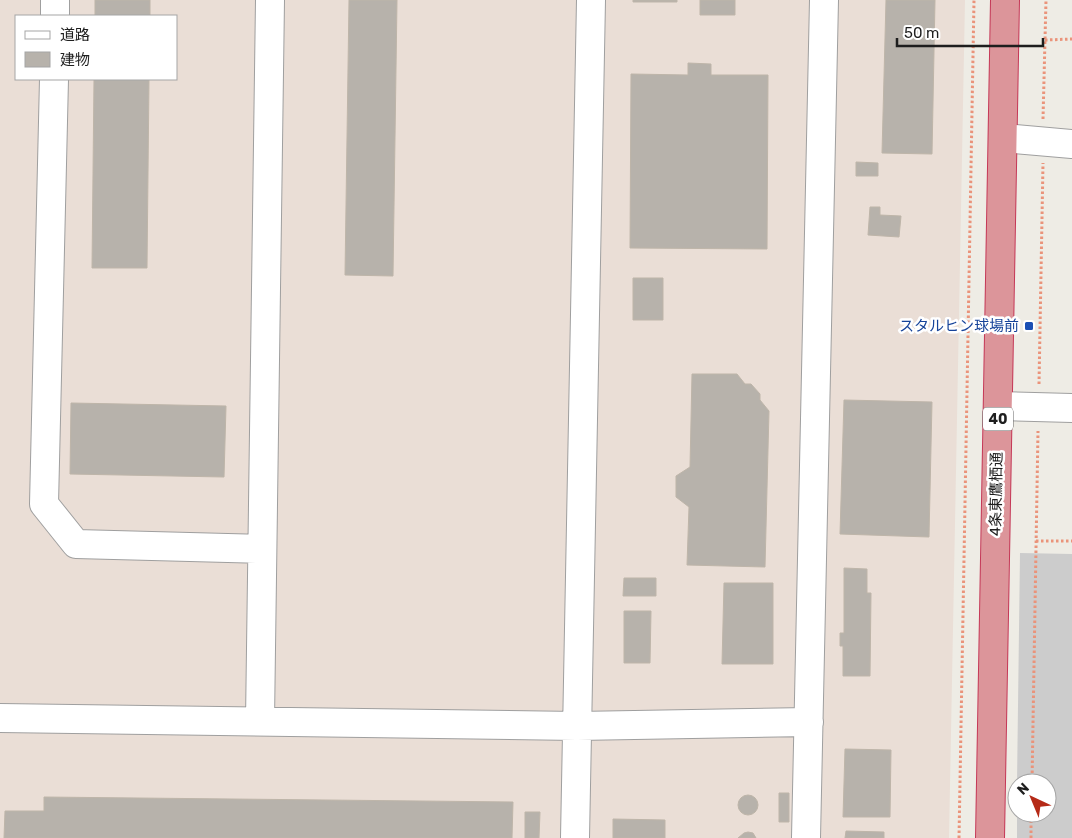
<svg xmlns="http://www.w3.org/2000/svg" width="1072" height="838" viewBox="0 0 1072 838" font-family="Rubik,'Noto Sans JP',sans-serif">
<style>
.religious{fill:#ccc}
.military{fill:#eaded6;fill-rule:evenodd}
.building{fill:#b7b2ab;stroke:#beb5a9}
.lines{fill:none;stroke-linecap:round;stroke-linejoin:round}
.minor-casing{stroke:#9f9f9f;stroke-width:30}
.highway-casing{stroke:#c53857;stroke-width:30}
.path{stroke:#ea937a;stroke-width:3;stroke-dasharray:2.5 2.5;stroke-linecap:butt}
.minor{stroke:#fff;stroke-width:28}
.highway{stroke:#dc959a;stroke-width:28}
.transit-dot{fill:#1a4fb4;stroke:#fff;stroke-width:2}
.labels{text-anchor:middle;dominant-baseline:central;stroke-width:5;stroke-linejoin:round;paint-order:stroke}
.shield{fill:#fff;stroke:#626262;stroke-width:1}
.shield-label{font-size:14px;font-weight:bold;fill:#1e1e1e}
.transit-label{font-size:15px;fill:#164399;stroke:#fff;text-anchor:end}
.street-label{font-size:15px;fill:#1e1e1e;stroke:#fff}
</style>
<rect width="100%" height="100%" fill="#eeece5"/>
<path class="religious" d="M1020,553L1072,554V838H1017V806V813H1047V783H1017Z"/>
<path class="military" d="M0,0H965L949,838H0ZM16,16H176V79H16Z"/>
<path class="building" d="M95,0H150V16H95Z
M349,0H397L393,276L345,275Z
M633,0H677V2H633Z
M700,0H735V15H700Z
M886,0H935L932,154L882,153Z
M688,63L711,64V75H768L767,249L630,248L631,74L688,75Z
M94,79H149L147,268H92Z
M856,162L878,163V176H856Z
M870,207H880V215L901,216L899,237L868,235Z
M633,278H663V320H633Z
M692,374H737L745,384H751L760,394V400L769,411L765,567L687,565L689,507L676,497V476L690,467Z
M844,400L932,402L929,537L840,534Z
M71,403L226,406L224,477L70,474Z
M844,568L867,569V593H871L870,676H843V646H840V633H844Z
M624,578H656V596H623Z
M724,583H773V664H722Z
M624,611H651L650,663H624Z
M845,749L891,750L890,817H843Z
M779,793H789V822H779Z
M738 805a10 10 0 1 1 20 0a10 10 0 1 1-20 0Z
M44,797L513,802L512,838H4L5,811H44Z
M525,812H540L539,838H525Z
M613,819L665,820V838H613Z
M846,831L884,832V838H845Z
M748,832L753,833L756,838H738L744,833Z"/>
<g class="lines">
<defs>
<path id="minor" d="M55,16V0
M54,79L44,504L76,544L262,549
M1003,138L1072,144
M998,406L1072,408
M0,718L577,726L809,722
M260,721L270,0
M575,838L591,0
M806,838L824,0"/>
<path id="highway" d="M990,838L1005,0"/>
</defs>
<use href="#minor" class="minor-casing"/>
<use href="#highway" class="highway-casing"/>
<path class="path" d="M1045,40L1072,39
M1043,119L1046,0
M1039,384L1043,163
M1036,541H1072
M1032,783L1038,431
M959,838L974,0
M1031,838V813"/>
<use href="#minor" class="minor"/>
<use href="#highway" class="highway"/>
</g>
<rect class="transit-dot" x="1024" y="321" width="10" height="10" rx="2.5"/>
<g class="labels">
<rect class="shield" x="983" y="407.5" width="30" height="23" rx="4"/>
<g class="shield-label">
<text x="998" y="419">40</text>
</g>
<g class="transit-label">
<text x="1019" y="326">スタルヒン球場前</text>
</g>
<g class="street-label">
<text transform="translate(996 494) rotate(-89)">4条東鷹栖通</text>
</g>
</g>
<rect x="15" y="15" width="162" height="65" fill="#ffffff" stroke="#a5a5a5"/>
<rect x="25" y="31" width="25" height="8" fill="#ffffff" stroke="#a5a5a5"/>
<text x="60" y="40" font-size="15" fill="#1e1e1e">道路</text>
<rect x="25" y="52" width="25" height="15" fill="#b7b2ab" stroke="#a5a5a5"/>
<text x="60" y="65" font-size="15" fill="#1e1e1e">建物</text>
<g transform="translate(1032 798) rotate(316)"><circle r="24" fill="#ffffff" stroke="#a5a5a5"/>
<path d="M0-4L9 19L0 12L-9 19Z" fill="#b52a17"/>
<text y="-8" font-size="14" font-weight="bold" text-anchor="middle" fill="#1e1e1e">N</text>
</g>
<path d="M897 38v8h146v-8" fill="none" stroke="#1e1e1e" stroke-width="2.5"/>
<text x="904" y="38" font-size="15" fill="#1e1e1e" stroke="#ffffff" stroke-width="4" paint-order="stroke">50 m</text>
</svg>
